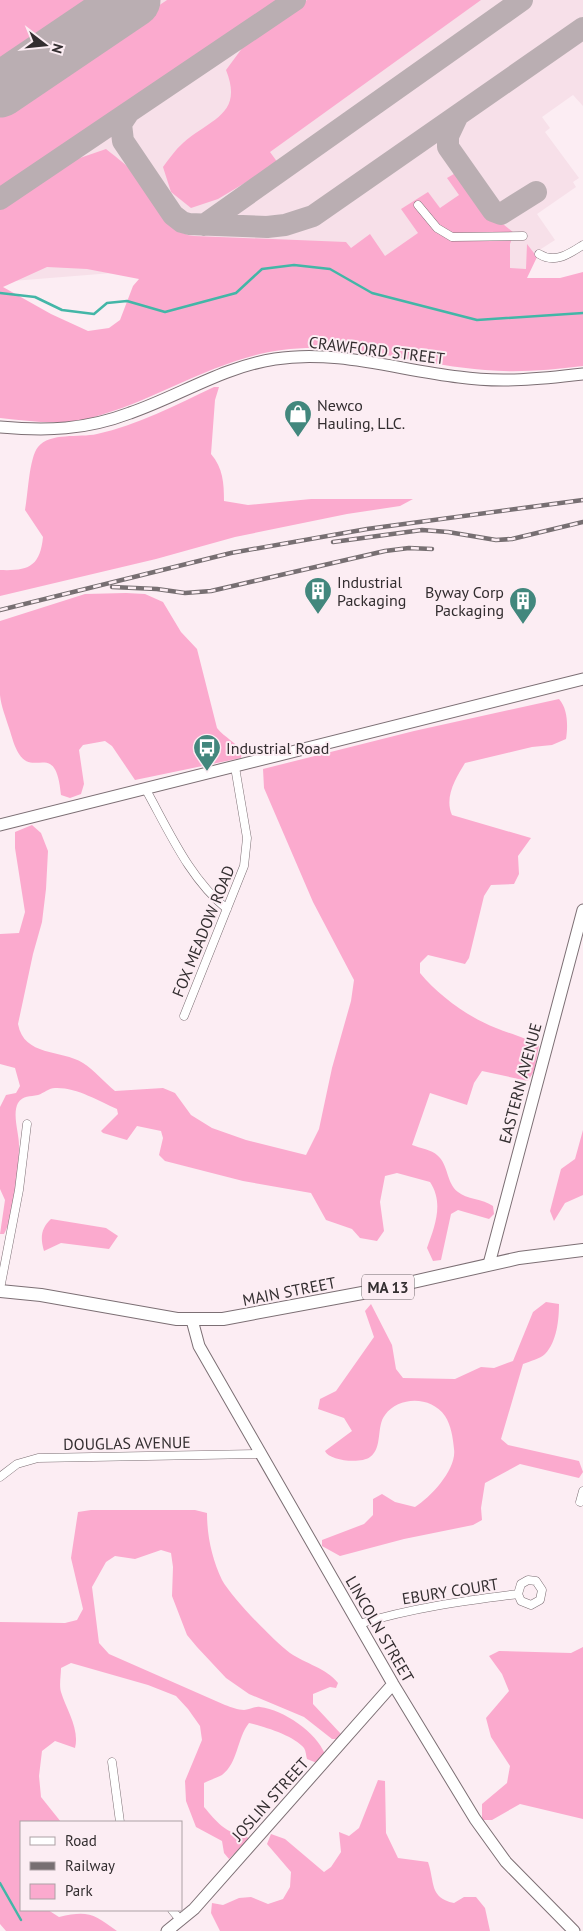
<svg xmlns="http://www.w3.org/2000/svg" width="583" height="1931" viewBox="0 0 583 1931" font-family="'PT Sans',sans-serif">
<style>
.built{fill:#f7e0e9}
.green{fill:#fbaace;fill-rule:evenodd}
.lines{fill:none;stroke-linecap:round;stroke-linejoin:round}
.stream{stroke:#43b6a7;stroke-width:2.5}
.taxiway{stroke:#baaeb2;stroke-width:22}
.runway{stroke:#baaeb2;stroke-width:55}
.street-casing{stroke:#7c6f74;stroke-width:9}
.secondary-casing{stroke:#7c6f74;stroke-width:13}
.primary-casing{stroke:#7c6f74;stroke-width:14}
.street{stroke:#fff;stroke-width:8}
.secondary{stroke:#fff;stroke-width:11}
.primary{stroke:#fff;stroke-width:12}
.rail-casing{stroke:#776f72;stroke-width:4.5}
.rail{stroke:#fcedf3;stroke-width:2.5;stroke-dasharray:8;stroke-linecap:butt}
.labels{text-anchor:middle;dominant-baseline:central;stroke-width:4;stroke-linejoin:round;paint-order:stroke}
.shield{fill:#fcedf3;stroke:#6f676a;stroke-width:1}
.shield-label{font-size:15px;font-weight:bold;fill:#332e30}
.street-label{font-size:16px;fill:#332e30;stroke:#fcedf3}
.poi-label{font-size:16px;fill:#332e30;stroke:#fcedf3;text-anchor:start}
</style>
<rect width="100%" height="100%" fill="#fcedf3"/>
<path class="built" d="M31,0H583V106L573,95L542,117L550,128L545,132L579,178L573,182L576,187L537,214L555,240L541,249L526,278L237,263L0,282V23Z"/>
<path class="green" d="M0,0H100L0,67Z
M167,0H283L0,189V113Z
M307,0H481L270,152L278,163L218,199L191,208L171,192L163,167C169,159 175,150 183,143C210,119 244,115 226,70L243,47Z
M106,149C114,156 124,162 130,170C148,190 166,234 194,236L346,242L351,248L370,234L385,256L418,233L401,209L428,192L440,208L459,195L447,178L459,171L487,211L514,233L510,244V268L526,269L527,244L537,257L527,278H560L583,272V366C550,370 518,373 485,370C418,365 350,341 282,350C214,359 157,401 90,418C62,426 29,421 0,418V208L77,159ZM47,267L87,269L139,279L133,286L120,320L109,328L88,331L51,314L3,287Z
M214,387H219L215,400L211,454C223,468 224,483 224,501L248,505L311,499H413L400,506L347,514L235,537L156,559L0,596V570C28,571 40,567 43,537L25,510C28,495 29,458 38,447C50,432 79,438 97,434C137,425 176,405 214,387Z
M126,593L145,594L163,602L181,632L197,649L217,728C225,738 235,741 242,752L241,758L135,780L112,746L105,741L83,745L79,750L84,784L81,794L70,798L61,795C56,739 34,778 19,754C14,746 12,737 9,728C6,718 1,706 0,695C0,670 0,645 0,621L85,594Z
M559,699C568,709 568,726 566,739L552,745L532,747L465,763C456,778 444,797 452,815L531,838L518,856L519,874L514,884L491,885L484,896L469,958L465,964L428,955L420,963V973C439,996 468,1017 496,1028C510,1034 526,1037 539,1046L534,1071L528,1081L482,1071L474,1083L467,1105L430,1093L412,1145C420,1148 432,1150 437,1155C449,1165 446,1183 458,1192C466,1199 483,1199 493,1206L494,1214L489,1219L458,1210L451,1214L441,1260L433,1261L427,1248C435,1226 444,1203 430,1182L397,1173L385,1176L380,1202L384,1231L377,1241L360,1238L352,1229L326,1220L311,1193L243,1181L165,1161L159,1155L163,1138L161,1131L137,1126L127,1140L103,1133L101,1131L118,1114L117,1109C99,1101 76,1087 55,1088C49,1088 44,1093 38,1095C30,1097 23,1095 18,1103C12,1114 19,1133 19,1145C19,1169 16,1214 4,1234H0L5,1200L0,1189V1107L6,1095L16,1093L20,1086L15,1068L0,1064V934L19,933L25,912L15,848V832L32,825L41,833L48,851L46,889L42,922L33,954L18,1024C24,1057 61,1049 83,1063C94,1070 104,1082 115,1091L163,1088L175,1093L191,1115L212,1128L246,1140L306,1155L319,1129L332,1068L351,1001L354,980L313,902L264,788L263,769L414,731Z
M583,1130V1195L565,1203L554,1221L550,1211L561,1169L575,1159Z
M51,1219L106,1228L118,1236L109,1249L61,1243L44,1251C40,1238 41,1228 51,1219Z
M546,1302L559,1304C559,1319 557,1342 545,1354C540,1359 530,1361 523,1364L501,1439L508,1445L579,1461L583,1472L579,1478L520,1464L485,1483L481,1508L482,1520L473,1525L404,1539L340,1556L322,1546V1540L364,1524L373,1515V1499L382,1494L395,1502L415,1507C431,1497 457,1469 454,1449C453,1438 451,1425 445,1416C431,1396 399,1396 385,1415C376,1426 383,1448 370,1457C361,1464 329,1461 325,1451L352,1431L344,1418L318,1409L320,1399L336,1391L374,1337L365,1311L371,1304L392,1345L396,1369L403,1378L455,1379L481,1367L494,1368L513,1361L533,1312Z
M91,1510H195L207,1513C207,1536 212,1559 222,1580C232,1598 273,1640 290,1653C306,1664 326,1668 338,1683L336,1688L330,1687L313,1694V1704L341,1734L339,1739H332L304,1717L249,1694L226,1678L197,1647L187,1635L172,1596L173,1567L171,1553L161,1550L135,1559L115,1556L106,1562L92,1587L99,1643L109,1654L225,1705C231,1707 238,1710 244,1710C249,1710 255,1706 260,1707C284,1710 316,1732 325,1754L317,1763L307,1759C306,1756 306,1751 304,1748C295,1736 263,1726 249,1723C237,1738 238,1763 222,1775C217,1778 209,1780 204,1783V1807C216,1821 226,1834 245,1835L249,1839L229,1859L224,1853L222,1841L196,1827L186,1801L185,1781L202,1740L200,1726L188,1709L176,1696L148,1685L71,1663L61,1668C61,1675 59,1685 61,1692C66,1709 80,1729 75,1748L55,1741L42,1751L39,1776L41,1797L61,1822H21V1910H48L59,1917C88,1910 94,1914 117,1931H6L0,1924V1622L65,1623L77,1620L83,1609L71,1558L78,1512Z
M583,1647V1819L520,1804L492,1820H482V1804L507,1783L510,1766L491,1737L486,1718L509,1691L502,1674L489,1656L499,1651L571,1653Z
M378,1780L385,1781L386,1833L398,1858L428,1862C435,1882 429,1898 454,1903L464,1897H476L485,1908L490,1931H220L211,1913L212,1903L223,1905L239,1898L251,1897L268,1904L283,1899L290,1887L291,1872L267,1844L271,1834L285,1839L324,1872L331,1867L341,1852L339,1832L349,1836L359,1828Z"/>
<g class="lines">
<path class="stream" d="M0,293L35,297L62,310L94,314L107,303L127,301L165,312L236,293L262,269L294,265L330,269L372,293L477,320L583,313
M0,1883L21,1920"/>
<path class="taxiway" d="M129,112L121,124L123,141L173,215L182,222L189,224L267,227L285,225L313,216L583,28
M457,117L448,136V147L493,211L501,214L536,192
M0,199L295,0
M204,225L522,0"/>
<path class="runway" d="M0,90L133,0"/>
<defs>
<path id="street" d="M418,205L437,228L452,237L523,236
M539,254C555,264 569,254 583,245
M145,788C169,831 189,878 227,909
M184,1016L244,866L247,838L235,767
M0,1289L19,1190L27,1124
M0,1477L17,1464L38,1458L260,1454
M580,1502L583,1491
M359,1624C412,1608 462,1601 518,1594L521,1601L531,1605L540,1600L542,1590L536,1581L528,1580L521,1584L518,1594
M112,1762L120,1822
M172,1910L181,1921"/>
<path id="secondary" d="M0,427C47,431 85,430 130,413C179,396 223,367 275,359C336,349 398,370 459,377C500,383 541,379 583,374
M0,825L583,679
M489,1264L583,910
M192,1320L199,1346L393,1684L475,1819L506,1862L574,1931
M167,1931L194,1909L393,1684"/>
<path id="primary" d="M0,1291L41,1295L177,1319H223L373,1291L519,1258L583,1250"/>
</defs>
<use href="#street" class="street-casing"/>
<use href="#secondary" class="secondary-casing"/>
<use href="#primary" class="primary-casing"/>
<use href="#street" class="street"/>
<use href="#secondary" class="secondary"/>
<use href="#primary" class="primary"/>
<defs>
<path id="rail" d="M333,542L422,530L448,532L496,540L512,539L583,522
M112,587L157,589L185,593L211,591L385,551L409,548L432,549
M0,610L231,553L367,529L583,500"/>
</defs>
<use href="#rail" class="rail-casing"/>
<use href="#rail" class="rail"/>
</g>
<defs>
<symbol id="shop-pin" viewBox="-11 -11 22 30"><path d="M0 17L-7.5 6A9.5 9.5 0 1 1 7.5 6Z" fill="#42877d" stroke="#fcedf3"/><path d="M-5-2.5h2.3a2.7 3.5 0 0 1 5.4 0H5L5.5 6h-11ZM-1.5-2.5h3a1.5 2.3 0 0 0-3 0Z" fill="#fff"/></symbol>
<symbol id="building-pin" viewBox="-11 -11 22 30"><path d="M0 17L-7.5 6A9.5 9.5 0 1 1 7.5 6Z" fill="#42877d" stroke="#fcedf3"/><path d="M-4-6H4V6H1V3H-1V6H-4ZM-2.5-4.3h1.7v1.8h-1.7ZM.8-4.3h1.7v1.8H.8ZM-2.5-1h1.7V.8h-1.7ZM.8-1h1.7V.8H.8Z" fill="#fff"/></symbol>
<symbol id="bus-pin" viewBox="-11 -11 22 30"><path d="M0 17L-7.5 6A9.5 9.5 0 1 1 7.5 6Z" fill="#42877d" stroke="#fcedf3"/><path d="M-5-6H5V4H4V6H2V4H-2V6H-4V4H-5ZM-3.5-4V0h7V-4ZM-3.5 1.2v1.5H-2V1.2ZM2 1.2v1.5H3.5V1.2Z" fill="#fff"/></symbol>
</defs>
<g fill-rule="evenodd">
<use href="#shop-pin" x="282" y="398" width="32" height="43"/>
<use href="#building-pin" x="302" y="575" width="32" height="43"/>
<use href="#building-pin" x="507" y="585" width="32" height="43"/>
<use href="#bus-pin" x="191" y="732" width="32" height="43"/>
</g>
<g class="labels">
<rect class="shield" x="362" y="1274.5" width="52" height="25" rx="4"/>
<g class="shield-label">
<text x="388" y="1287">MA 13</text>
</g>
<g class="street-label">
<text transform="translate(377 350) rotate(7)">CRAWFORD STREET</text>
<text transform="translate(203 931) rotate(-68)">FOX MEADOW ROAD</text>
<text transform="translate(520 1083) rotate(-75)">EASTERN AVENUE</text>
<text transform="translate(289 1291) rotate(-11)">MAIN STREET</text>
<text transform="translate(127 1443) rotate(-1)">DOUGLAS AVENUE</text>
<text transform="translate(450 1591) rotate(-9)">EBURY COURT</text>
<text transform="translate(380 1629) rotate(60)">LINCOLN STREET</text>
<text transform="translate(270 1799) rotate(-48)">JOSLIN STREET</text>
</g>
<g class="poi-label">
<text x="317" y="405">Newco<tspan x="317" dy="18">Hauling, LLC.</tspan></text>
<text x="337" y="582">Industrial<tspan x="337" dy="18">Packaging</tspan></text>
<text x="504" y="592" text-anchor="end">Byway Corp<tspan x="504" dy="18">Packaging</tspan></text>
<text x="226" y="748">Industrial Road</text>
</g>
</g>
<rect x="20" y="1821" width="162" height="90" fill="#fcedf3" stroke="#aca1a5"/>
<rect x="30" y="1837" width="25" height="8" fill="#ffffff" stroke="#aca1a5"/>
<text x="65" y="1846" font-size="15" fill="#332e30">Road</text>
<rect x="30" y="1862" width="25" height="8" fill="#776f72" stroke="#aca1a5"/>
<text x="65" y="1871" font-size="15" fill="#332e30">Railway</text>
<rect x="30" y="1884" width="25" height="15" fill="#fbaace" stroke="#aca1a5"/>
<text x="65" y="1896" font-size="15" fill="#332e30">Park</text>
<g transform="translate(45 45) rotate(106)" stroke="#fcedf3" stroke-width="4" paint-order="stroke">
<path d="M0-4L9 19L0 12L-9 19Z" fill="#332e30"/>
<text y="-8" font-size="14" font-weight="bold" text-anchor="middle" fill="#332e30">N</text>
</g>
</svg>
